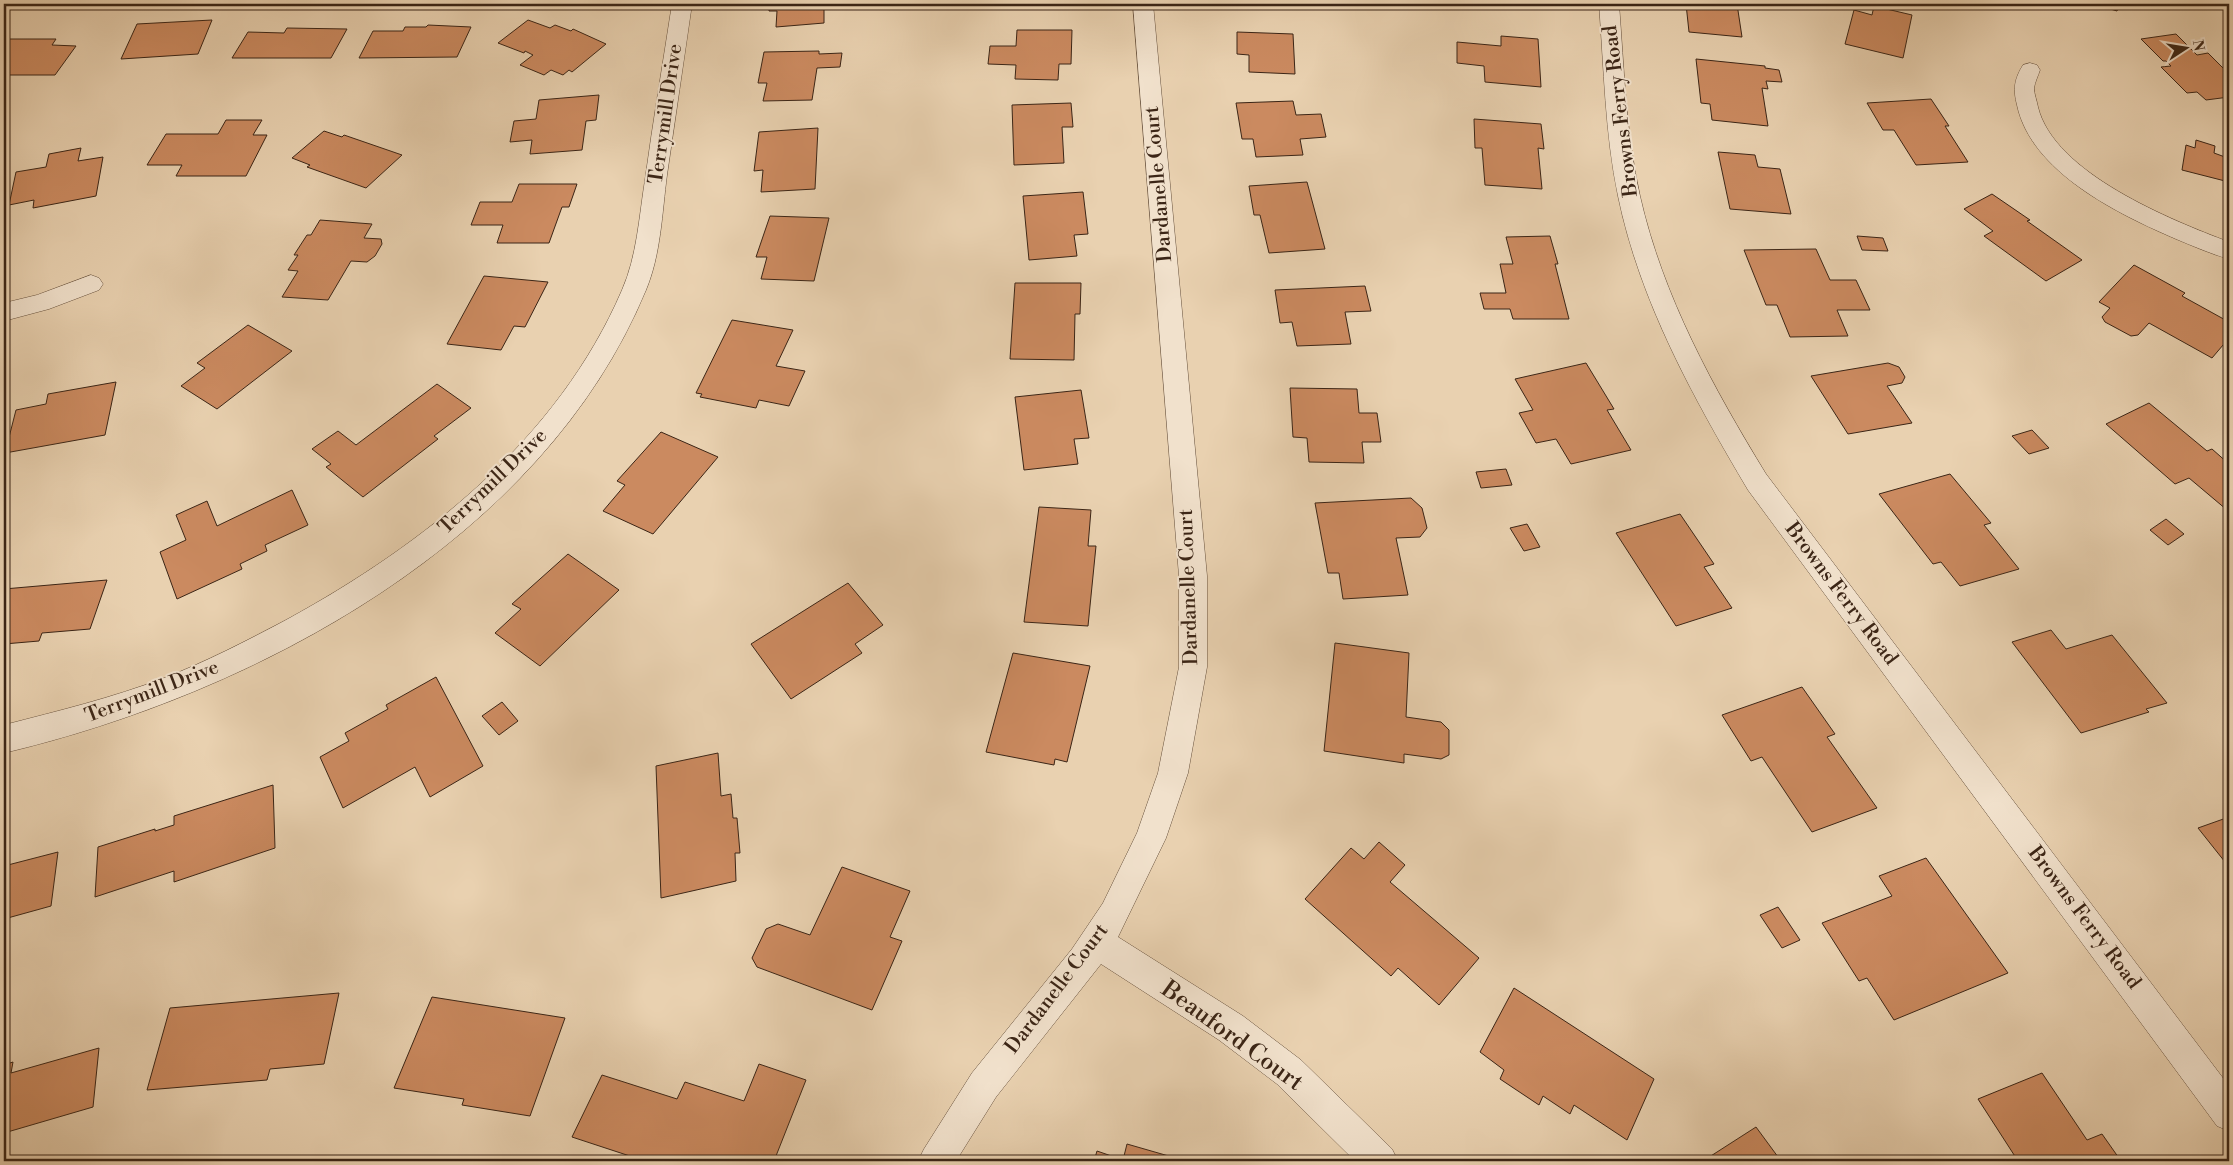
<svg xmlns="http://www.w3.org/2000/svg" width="2233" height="1165" viewBox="0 0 2233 1165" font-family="'Libre Bodoni',serif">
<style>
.building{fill:#cb8a60;stroke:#3b2516}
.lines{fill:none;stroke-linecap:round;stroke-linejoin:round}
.street-casing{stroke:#66503c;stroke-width:1}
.street{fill:#f1e1cc;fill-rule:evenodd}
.labels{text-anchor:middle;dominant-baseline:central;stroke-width:4;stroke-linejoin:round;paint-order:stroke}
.street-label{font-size:20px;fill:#3b2516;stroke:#f1e1cc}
.near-street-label{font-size:24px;fill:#3b2516;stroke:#f1e1cc}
</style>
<rect width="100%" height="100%" fill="#e9d1b0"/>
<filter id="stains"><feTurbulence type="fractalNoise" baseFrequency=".004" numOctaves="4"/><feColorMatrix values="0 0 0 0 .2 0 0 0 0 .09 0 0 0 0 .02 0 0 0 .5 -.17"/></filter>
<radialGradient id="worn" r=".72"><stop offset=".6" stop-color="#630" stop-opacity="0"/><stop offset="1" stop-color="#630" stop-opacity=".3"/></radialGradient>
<path class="building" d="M769,4H824V23L776,27L777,11H769Z
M1686,4H1737L1742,37L1689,32Z
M2094,4H2120L2117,11Z
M1874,6L1912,15L1903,58L1845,44L1854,10L1872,15Z
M212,20L198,54L121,59L137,24Z
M528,20L550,28L555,25L571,31L573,29L606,44L572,72L569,70L563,75L551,70L544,75L520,65L533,55L525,51L524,53L498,43Z
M428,25L471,27L457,57L359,58L373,31H403L405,27H426Z
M287,28L347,29L331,58H232L248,32L284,33Z
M1017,30H1072L1071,64H1059L1058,80L1015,79L1016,65L988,64L990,46H1016Z
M1237,32L1293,34L1295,74L1249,72V55L1237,54Z
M2176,34L2197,55L2208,53L2229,74V97L2206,100L2197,92L2187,93L2161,67L2171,66L2166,61H2163L2141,39Z
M1501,36L1538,39L1541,87L1485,82L1484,66L1457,63V42L1501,46Z
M4,39H56L52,45L76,46L55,75H4Z
M819,51V54L842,53L840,67L817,68L812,100L763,101L767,83H758L764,52Z
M1696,59L1765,66V68L1779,70L1782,82L1766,81L1768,89L1762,88L1768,126L1712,120L1710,104L1701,103Z
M599,95L596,120L586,121L582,150L530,154L532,140L510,142L514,121L536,119L539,100Z
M1931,99L1949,126H1945L1968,162L1916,165L1894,130H1883L1867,103Z
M1293,101L1296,115L1321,114L1326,137L1300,139L1303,155L1256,157L1253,139H1242L1236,103Z
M1071,103L1073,127H1062L1064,163L1014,165L1012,105Z
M1474,119L1541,124L1544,149L1538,148L1542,189L1485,185L1482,148H1475Z
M226,120H262L253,135H267L246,176H176L182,165H147L166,134H218Z
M818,128L815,189L761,192L763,170L754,171L759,132Z
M324,131L342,137L344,135L402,155L366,188L307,167L310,165L292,158Z
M2196,140L2215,146L2214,153L2225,157L2226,149L2229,150V182L2182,170L2186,145L2195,148Z
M81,148L78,161L103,157L96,196L33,208L34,200L9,205L16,172L46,167L49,154Z
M1718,152L1755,155L1758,167L1780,169L1791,214L1730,209Z
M1307,182L1325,249L1269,253L1260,215H1254L1249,186Z
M519,184H577L569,207H562L549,243H497L503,225H471L480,202H512Z
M1083,192L1088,234L1074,235L1077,256L1029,260L1023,196Z
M1992,194L2030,220L2027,221L2082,260L2046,281L1984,236L1993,231L1964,209Z
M770,216L829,218L814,281L761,279L767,257H756Z
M320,220L372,224L364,238L381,239L382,244L375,256L367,262L351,261L328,300L282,297L298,271L288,270L298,255H294L307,235H311Z
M1550,236L1558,264H1555L1569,319H1513L1510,309H1484L1480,293H1506L1500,264H1513L1506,237Z
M1857,236L1883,238L1888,251L1862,250Z
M1816,249L1830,280H1856L1870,310H1837L1848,336L1790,337L1777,305H1766L1744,250Z
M2134,265L2185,293L2182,296L2229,322V338L2212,358L2149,323L2138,335L2131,336L2105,322L2102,317L2110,308L2099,302Z
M484,276L548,282L525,327L514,326L501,350L447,344Z
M1015,283H1081L1080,314H1075L1074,360L1010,359Z
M1365,286L1371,311L1345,312L1351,344L1297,346L1292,322L1280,323L1275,290Z
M732,320L793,330L776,366L805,371L789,406L759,400L756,408L700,397L702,394L696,393Z
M248,325L292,351L217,409L181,386L205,368L197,363Z
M1586,363L1614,409L1607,410L1631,450L1571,464L1556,439L1536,443L1519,413L1533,410L1515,379Z
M1888,363L1899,367L1905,377L1902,383L1887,386L1912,423L1848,434L1811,376Z
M116,382L105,435L5,453L16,410L46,404L48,394Z
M437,384L471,408L434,436L438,439L363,497L326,467L331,464L312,449L338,431L356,445Z
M1290,388L1357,389L1359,413H1377L1381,442H1362L1364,463L1309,462L1307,438L1293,437Z
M1081,390L1089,438L1074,439L1078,464L1024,470L1015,397Z
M2149,403L2207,451L2212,449L2229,464V509L2227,510L2189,478L2175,484L2106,424Z
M2032,430L2049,448L2029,454L2012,436Z
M661,432L718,457L653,534L603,511L625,485L617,481Z
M1506,469L1512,485L1481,488L1476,472Z
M1950,474L1991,523L1984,525L2019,569L1960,586L1941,562L1933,564L1879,494Z
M292,490L308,525L265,545L267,551L240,564L242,569L177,599L160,552L186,540L176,515L207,501L217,526Z
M1411,498L1422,508L1427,528L1420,537L1396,538L1408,595L1343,599L1339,573H1328L1315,503Z
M1039,507L1091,510L1088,546H1096L1088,626L1024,622Z
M1680,514L1714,564L1704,567L1732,608L1676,626L1616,533Z
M2166,519L2184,534L2168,545L2150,530Z
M1527,524L1540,547L1524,551L1510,528Z
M568,554L619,590L540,666L495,633L521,609L512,604Z
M107,580L90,629L42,633L39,641L4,644V589Z
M848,583L883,625L855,644L862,653L791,699L751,644Z
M2051,630L2066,649L2112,635L2167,703L2146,709L2149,712L2081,733L2012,642Z
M1335,643L1409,653L1406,717L1441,722L1449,730V755L1441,759L1404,754V763L1324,751Z
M1013,653L1090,666L1067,762L1055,759L1054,765L986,752Z
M436,677L483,766L430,797L415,767L343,808L320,757L349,741L345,733L388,709L386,705Z
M1802,687L1835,734L1827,737L1877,808L1812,832L1762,757L1751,761L1722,715Z
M502,702L518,721L499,735L482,716Z
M718,753L721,796L731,794L733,818H737L740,853H735L736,881L661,898L656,766Z
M273,785L275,848L174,882V871L95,897L98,847L155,829V831L174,825V816Z
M2229,817V867L2198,828Z
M1379,842L1405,865L1390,882L1479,958L1439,1005L1398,968L1391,976L1305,899L1351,848L1364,859Z
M58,852L51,906L4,919V866Z
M1926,858L2008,973L1894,1020L1867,978L1859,981L1822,923L1892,896L1879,876Z
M842,867L910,891L890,937L902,941L872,1010L757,967L752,958L766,929L778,924L810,935Z
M1778,907L1800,940L1782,948L1760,915Z
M1514,988L1654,1079L1627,1140L1574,1105L1570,1114L1543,1096L1539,1105L1500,1079L1504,1070L1480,1052Z
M339,993L324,1064L270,1069L267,1080L147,1090L170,1008Z
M432,997L565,1018L530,1116L462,1105L464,1099L394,1088Z
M99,1048L93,1107L4,1133V1065L13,1062L11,1073Z
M759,1064L806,1080L774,1161H645L572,1137L602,1075L677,1099L685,1082L744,1101Z
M2042,1073L2087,1140L2102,1134L2121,1161H2018L1978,1099Z
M1756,1127L1781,1161H1703Z
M1127,1144L1186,1161H1094L1097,1151L1123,1160Z"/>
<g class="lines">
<defs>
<path id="street" d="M672,4H692C684,61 675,118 667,175C662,213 661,254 646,290C542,541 256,693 4,753V725C58,711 112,698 164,678C206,662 246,641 286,620C425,544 558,439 622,290C637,256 639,217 645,180C653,121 663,63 672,4Z
M1133,4H1153L1207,576V667L1188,773L1166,838L1118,937L1243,1016L1301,1060L1392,1149L1398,1161H1355L1277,1084L1219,1040L1101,964L996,1097L956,1161H918L924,1149L972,1073L1072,949L1103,903L1137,833L1158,773L1179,667V576Z
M1599,4H1619C1624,68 1626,134 1640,196C1663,297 1713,387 1766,474L2229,1086V1131L2217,1126L1748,490C1693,397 1640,302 1618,196C1605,134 1604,68 1599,4Z
M2030,63L2037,65L2040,70C2038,76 2035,82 2034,88C2034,94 2037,101 2038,107C2054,173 2171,220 2229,242V259C2211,254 2193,246 2176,239C2118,214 2031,172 2017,105C2013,90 2014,79 2023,65Z
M91,275L99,278L103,284L99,290L49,309L4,321V303L37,295Z"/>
</defs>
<use href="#street" class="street-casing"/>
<use href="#street" class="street"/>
</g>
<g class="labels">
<g class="street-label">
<text transform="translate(1621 111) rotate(-97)">Browns Ferry Road</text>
<text transform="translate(666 114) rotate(-82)">Terrymill Drive</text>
<text transform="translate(1159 184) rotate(-95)">Dardanelle Court</text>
<text transform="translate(493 482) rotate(-44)">Terrymill Drive</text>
<text transform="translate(1189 587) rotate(-92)">Dardanelle Court</text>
<text transform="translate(1841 594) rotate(53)">Browns Ferry Road</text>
<text transform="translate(152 692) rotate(-21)">Terrymill Drive</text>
<text transform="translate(2084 918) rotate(53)">Browns Ferry Road</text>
<text transform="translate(1057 989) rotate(-53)">Dardanelle Court</text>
</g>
<g class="near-street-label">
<text transform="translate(1232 1036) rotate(36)">Beauford Court</text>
</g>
</g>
<rect width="2233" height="1165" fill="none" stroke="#e9d1b0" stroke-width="20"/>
<rect x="5" y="5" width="2223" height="1155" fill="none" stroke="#3b2516" stroke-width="2.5"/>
<rect x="10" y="10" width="2213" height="1145" fill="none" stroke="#3b2516"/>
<g transform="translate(2186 48) rotate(78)" stroke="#f1e1cc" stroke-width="4" paint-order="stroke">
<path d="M0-4L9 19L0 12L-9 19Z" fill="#3b2516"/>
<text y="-8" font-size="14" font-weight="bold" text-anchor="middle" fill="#3b2516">N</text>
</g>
<rect width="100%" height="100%" filter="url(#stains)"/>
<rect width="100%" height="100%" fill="url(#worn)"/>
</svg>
